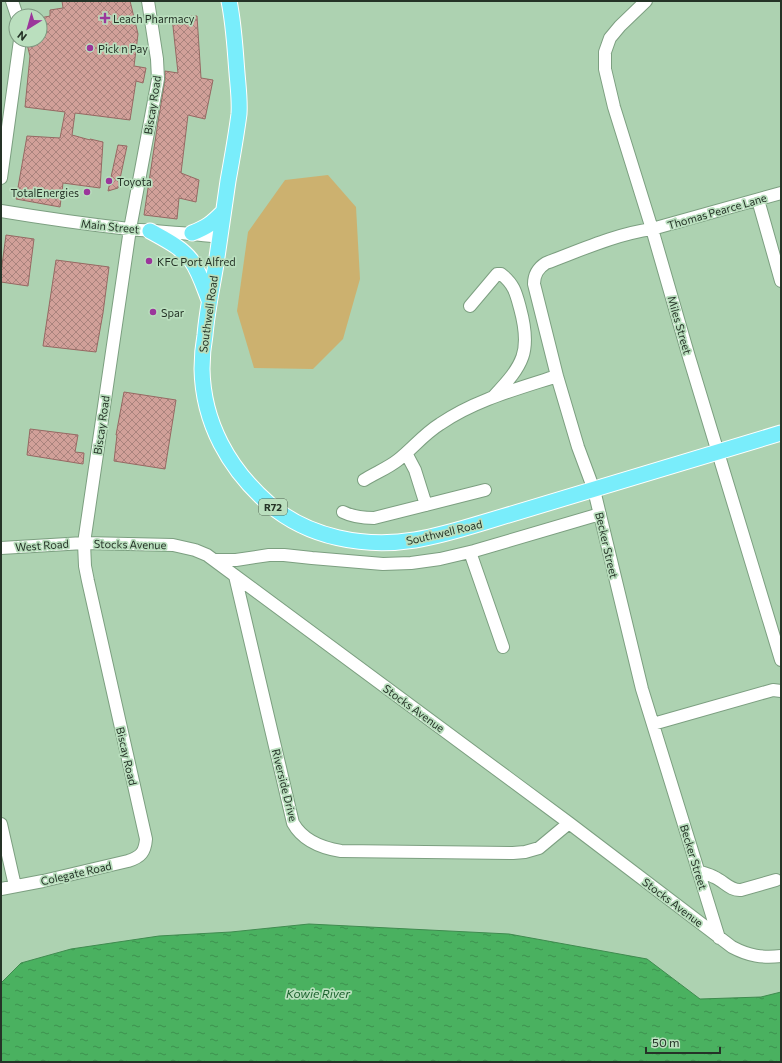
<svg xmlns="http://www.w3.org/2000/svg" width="782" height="1063" viewBox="0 0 782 1063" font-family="Commissioner,sans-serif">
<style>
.garden{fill:#ccb16f}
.water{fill:url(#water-ripples);stroke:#3f8b4f}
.building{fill:url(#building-cross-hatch);stroke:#966963}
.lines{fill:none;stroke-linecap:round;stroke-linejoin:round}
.minor-casing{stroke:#7c9f80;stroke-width:14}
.major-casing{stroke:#fff;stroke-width:17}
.minor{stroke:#fff;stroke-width:12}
.major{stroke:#79edfb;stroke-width:15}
.poi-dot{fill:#9b369b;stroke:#badfbe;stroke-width:1.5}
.labels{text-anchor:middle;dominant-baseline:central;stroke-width:3.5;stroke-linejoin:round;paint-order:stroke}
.shield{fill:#badfbe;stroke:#526754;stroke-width:1}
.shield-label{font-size:10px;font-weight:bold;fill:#253327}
.poi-label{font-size:11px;fill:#253327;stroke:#badfbe;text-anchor:start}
.street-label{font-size:11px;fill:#253327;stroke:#badfbe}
.water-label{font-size:12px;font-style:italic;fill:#1f6430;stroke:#badfbe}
</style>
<defs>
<pattern id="water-ripples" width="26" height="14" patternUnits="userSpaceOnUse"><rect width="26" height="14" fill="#4ab160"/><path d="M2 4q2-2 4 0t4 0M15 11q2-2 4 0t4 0" fill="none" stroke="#3d914f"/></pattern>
<pattern id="building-cross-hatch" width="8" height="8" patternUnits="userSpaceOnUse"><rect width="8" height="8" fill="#d1a099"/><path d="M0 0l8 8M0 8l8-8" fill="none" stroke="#a9837d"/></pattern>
</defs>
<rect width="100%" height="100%" fill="#add2b1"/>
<path class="garden" d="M328,175L356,207L360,279L343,339L313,369L254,368L237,311L248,232L285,180Z"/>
<path class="water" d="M309,924L509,934L647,959L700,999L761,997L781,992V1062H1V983L21,963L71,949L159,936L231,932Z"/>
<path class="building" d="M62,1H130L138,34L134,66L146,68L143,83L136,81L130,120L75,113L72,135L90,140V139L103,142L100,188L63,183L60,207L16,199L27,136L60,138L65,112L25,107L30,56L27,44V40H40V18L50,16V10L63,8Z
M197,16L201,78L213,80L205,119L188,115L181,173L199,180L196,202L179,198L177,219L144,215L158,122L165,80V71L178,73L172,17Z
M118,145L127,146L118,188L108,191Z
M6,235L34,239L28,286L1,282V273Z
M56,260L109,267L103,313L96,352L43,346Z
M124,392L176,400L165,469L114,461L117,435H116Z
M30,429L78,435L75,452L84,453L83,464L27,455Z"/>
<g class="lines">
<defs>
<path id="minor" d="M12,1L17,16
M646,1L620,26L610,38L605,52V69L614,107L652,229L689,357L781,660
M1,178L20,40
M758,200L764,221L781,281
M1,211C43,218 86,224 129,229C159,232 190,233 220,237
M470,306L497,274H501C514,284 516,293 520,308C532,352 523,365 494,396
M406,453L415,470L426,505
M364,480C375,473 388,468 398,460C413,448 424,434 440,424C475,400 517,389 557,376
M343,512C353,517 363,518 374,518L485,490
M1,548L84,543L173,545L195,550L207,555L569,823L732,947C749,956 762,958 781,956
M470,552L503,647
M214,560H236L269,555H284L312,558L383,564L411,563L440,559L474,551L600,514
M235,576L293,823C303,841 322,848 341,851L513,853L525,852L539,848L569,823
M653,724L766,692L773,690L781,691
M1,824L15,886
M698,871C703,873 709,874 714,877C724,881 730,891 741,890L776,880
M1,889L43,881L128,861C141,857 145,852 146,839L88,581L85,566L84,543L130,229L158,79L157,59L148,1
M719,938L642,689L594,490L578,447L557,376L534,284C534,274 538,268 546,263C581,250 616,234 652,229L781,193"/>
<path id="major" d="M229,1C234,25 235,49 237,73C238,86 240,101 239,114C236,137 232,159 228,181C224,209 220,236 216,264C212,288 207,311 205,335C203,346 202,358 202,369C203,423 229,469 269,504C309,538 364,548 415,540C439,536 462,529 485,522L781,433
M150,231C164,239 181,247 191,260C199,271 204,287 209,300
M192,233C207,227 211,224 223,212"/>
</defs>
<use href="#minor" class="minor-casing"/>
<use href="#major" class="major-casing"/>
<use href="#minor" class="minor"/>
<use href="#major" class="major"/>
</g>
<g class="poi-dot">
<path d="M103 12h4v4h4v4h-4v4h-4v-4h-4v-4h4z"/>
<circle cx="90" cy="48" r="4"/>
<circle cx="109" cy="181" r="4"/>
<circle cx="87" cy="192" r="4"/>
<circle cx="149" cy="261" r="4"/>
<circle cx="153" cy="312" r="4"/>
</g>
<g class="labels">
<rect class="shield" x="259" y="499" width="28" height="16" rx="3"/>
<g class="shield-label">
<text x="273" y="507">R72</text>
</g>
<g class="poi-label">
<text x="113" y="18">Leach Pharmacy</text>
<text x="98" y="48">Pick n Pay</text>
<text x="117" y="181">Toyota</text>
<text x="79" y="192" text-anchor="end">TotalEnergies</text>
<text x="157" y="261">KFC Port Alfred</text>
<text x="161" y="312">Spar</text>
</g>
<g class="street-label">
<text transform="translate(152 105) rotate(-81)">Biscay Road</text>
<text transform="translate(717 211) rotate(-16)">Thomas Pearce Lane</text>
<text transform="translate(110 226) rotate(6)">Main Street</text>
<text transform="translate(208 314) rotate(-82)">Southwell Road</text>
<text transform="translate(680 325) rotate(74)">Miles Street</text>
<text transform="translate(101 425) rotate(-82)">Biscay Road</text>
<text transform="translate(444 532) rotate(-13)">Southwell Road</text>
<text transform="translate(130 544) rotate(1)">Stocks Avenue</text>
<text transform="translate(42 545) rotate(-4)">West Road</text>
<text transform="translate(607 545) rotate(77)">Becker Street</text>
<text transform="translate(414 708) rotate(36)">Stocks Avenue</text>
<text transform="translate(127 756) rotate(77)">Biscay Road</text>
<text transform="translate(285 785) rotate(76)">Riverside Drive</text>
<text transform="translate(694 857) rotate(73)">Becker Street</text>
<text transform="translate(76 873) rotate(-13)">Colegate Road</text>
<text transform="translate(673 902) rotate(37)">Stocks Avenue</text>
</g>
<g class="water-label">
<text x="318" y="993">Kowie River</text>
</g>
</g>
<rect width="782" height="1063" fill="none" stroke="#253327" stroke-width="4"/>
<g transform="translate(28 28) rotate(217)"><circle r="19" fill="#badfbe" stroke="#7e9a82"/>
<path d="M0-3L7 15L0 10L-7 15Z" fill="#9b369b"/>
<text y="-6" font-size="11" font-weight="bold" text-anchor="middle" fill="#253327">N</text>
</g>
<path d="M646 1047v6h74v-6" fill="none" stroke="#253327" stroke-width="2"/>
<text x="652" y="1047" font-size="12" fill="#253327" stroke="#badfbe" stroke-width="3" paint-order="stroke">50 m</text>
</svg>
